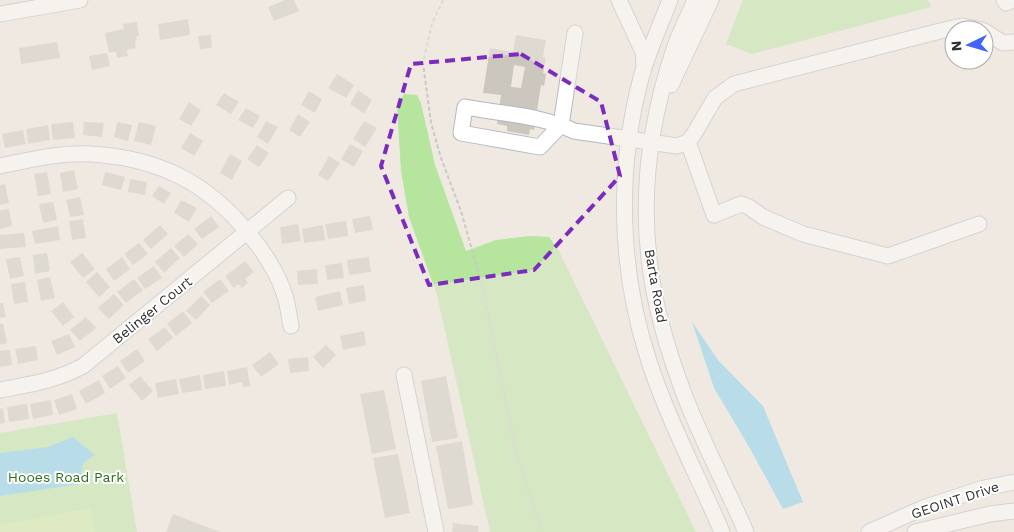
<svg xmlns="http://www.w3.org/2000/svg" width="1014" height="532" viewBox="0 0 1014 532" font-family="'Work Sans',sans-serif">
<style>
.green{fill:#b6e59e}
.pitch{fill:#c9ec9a}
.water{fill:#75cff0}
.building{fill:#cbc7bf;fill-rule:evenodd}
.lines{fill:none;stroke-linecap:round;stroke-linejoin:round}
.minor-casing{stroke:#b4b7c1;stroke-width:17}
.path{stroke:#c9c9c9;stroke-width:2;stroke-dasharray:4 2.5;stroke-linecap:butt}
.minor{stroke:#fff;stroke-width:15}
.marked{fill:none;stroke:#7b2cbf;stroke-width:4;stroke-dasharray:10 6;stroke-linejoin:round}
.labels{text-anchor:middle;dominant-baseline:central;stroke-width:4;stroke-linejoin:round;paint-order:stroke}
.street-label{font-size:14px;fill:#2e2e2e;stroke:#fff}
.park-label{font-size:14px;fill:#2c6e1b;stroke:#fff}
</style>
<rect width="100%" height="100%" fill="#efe9e1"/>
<path class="green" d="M743,0H928L931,7L752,54L726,44Z
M404,94L417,95L421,103L435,165L466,251L496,240L530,236L549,237L559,251L696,532H490L437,295L409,217L401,171L397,107Z
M117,413L137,532H0V433Z"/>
<path class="pitch" d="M90,508L95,532H0V525Z"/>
<path class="water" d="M692,322L718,360L763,406L803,502L783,509L748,445L714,388Z
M73,437L95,455C81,462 82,466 81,481L79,484L0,496V453L48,447Z"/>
<path class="building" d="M285,0H294L299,11L274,21L268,7Z
M188,19L190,35L160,40L158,24Z
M137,22L139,36H136L137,41H135L136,48L127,50L128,56L117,58L116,51L109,53L105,33L124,29L123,24Z
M211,35L212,48L200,49L198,36Z
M516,35L546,40L543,57L546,58L543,73L546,74L544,86L541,85L534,130L530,129L529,135L507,131V126L497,124L501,95L483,93L490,48L513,52ZM514,65L525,67L521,88L511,87Z
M57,42L60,58L21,64L19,48Z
M107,53L110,66L92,70L89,56Z
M337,74L354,85L346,98L328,88Z
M358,90L372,100L364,114L350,104Z
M309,91L322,99L315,113L301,105Z
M224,93L239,102L231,114L216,105Z
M189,102L201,110L191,126L179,119Z
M246,108L260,116L253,128L238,120Z
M298,114L310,122L300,137L289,130Z
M266,121L278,127L268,144L257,137Z
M364,121L377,128L365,147L353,139Z
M73,122L75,138L53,140L51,124Z
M84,122L104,123L102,137L83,135Z
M117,122L132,125L128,141L114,137Z
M139,122L156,126L151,145L134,141Z
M48,125L50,140L28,144L26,129Z
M23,130L26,144L5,148L2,134Z
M190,133L203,141L194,156L181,148Z
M350,144L363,151L354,167L341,159Z
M257,145L269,153L259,167L247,159Z
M230,154L242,161L232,180L220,173Z
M329,156L340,163L328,181L318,175Z
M74,170L78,189L63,192L60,173Z
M47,172L51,194L38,196L34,174Z
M105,172L125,177L121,190L102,185Z
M130,179L147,182L145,195L128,192Z
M5,184L9,203L0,205V185Z
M159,186L171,193L164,204L152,196Z
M80,197L84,215L70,217L66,200Z
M181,200L197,208L189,222L174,213Z
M53,202L57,220L43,223L39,204Z
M9,209L12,226L0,229V210Z
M211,216L219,227L202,239L194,229Z
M370,216L373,230L355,233L352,219Z
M83,219L86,238L72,240L69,221Z
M346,221L348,236L328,239L325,224Z
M298,224L301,241L282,244L280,227Z
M160,225L168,234L151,249L143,240Z
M323,225L325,240L304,243L302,229Z
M58,226L60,240L35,244L32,231Z
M24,233L26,247L0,249V235Z
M188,234L198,244L184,257L174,246Z
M139,243L148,254L133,265L124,254Z
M171,248L180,258L164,273L155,262Z
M47,253L50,271L35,274L33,255Z
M82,253L95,269L83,278L70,262Z
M20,257L24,276L10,279L6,259Z
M122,257L130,269L114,281L106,269Z
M369,257L371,272L349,275L347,260Z
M245,261L254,272L245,279L248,283L242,288L238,284L234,288L225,276Z
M342,263L344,278L327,280L325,265Z
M154,266L162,278L145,289L137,278Z
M317,269L318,284L298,285L297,271Z
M97,272L110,287L99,297L86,282Z
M50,277L55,298L41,301L37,280Z
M134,279L143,290L126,303L117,292Z
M220,279L229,291L212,303L203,292Z
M25,282L28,302L14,304L11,284Z
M364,285L366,301L349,304L346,288Z
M340,291L343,305L318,311L315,297Z
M114,294L124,305L109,319L98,308Z
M201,296L210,305L196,320L186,311Z
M63,302L74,317L63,326L51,311Z
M0,303H3L6,317L0,318Z
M183,311L192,323L176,336L167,324Z
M86,317L96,328L80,341L70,330Z
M3,323L7,343L0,345V324Z
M165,327L173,338L157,351L148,339Z
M364,331L366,345L343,350L340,336Z
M69,334L75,347L57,355L51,341Z
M326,345L336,355L323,368L313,357Z
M36,346L38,360L18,364L15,349Z
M137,349L145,361L128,373L120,361Z
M10,350L12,365L0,367V351Z
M270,352L279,364L261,377L252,365Z
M308,357L309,371L290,373L288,359Z
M118,366L126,378L110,389L102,376Z
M247,367L250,386L243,387L242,382L229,385L227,371Z
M224,371L226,386L205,389L203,375Z
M200,375L202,390L182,393L179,379Z
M140,376L153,391L142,401L129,385Z
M446,376L458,438L432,442L421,381Z
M176,379L179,394L158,398L155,383Z
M99,380L105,393L86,404L79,391Z
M384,390L396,449L372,454L360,394Z
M72,394L77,409L59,415L54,400Z
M51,400L53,415L33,419L30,404Z
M27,404L29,419L9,422L7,407Z
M3,408L5,423L0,424V409Z
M462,441L473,505L448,509L436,446Z
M398,454L410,513L385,518L373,458Z
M173,514L220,532H166Z
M453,523L479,526L478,532H452Z"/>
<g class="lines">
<defs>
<path id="minor" d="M619,0L643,52L644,66
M670,0C660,26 648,52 641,78C617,168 619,269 648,358C667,418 697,474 722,532
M695,0C688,16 680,32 674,49C651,118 640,193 650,266C655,308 669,354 684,394C702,441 726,486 746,532
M1004,0L1006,3L1012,0
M0,14L80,0
M984,31L1003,43L1014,42
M575,33L561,125L540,147L461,133L465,107C501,114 541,115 574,131L677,146L688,142L694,134L715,98L734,84L948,29L962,26L982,30
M671,85L711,0
M688,142L714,215L741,204L749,207L763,217L803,234L888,256L979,224
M0,166C29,160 61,152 91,154C158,158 207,182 249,234C264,252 278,273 285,296C288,305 289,316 291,326
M404,375L436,532
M0,390C31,384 55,381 83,366L288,198
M869,532L923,508L984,488L1014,482
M915,532L990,514L1014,511"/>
</defs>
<use href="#minor" class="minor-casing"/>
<path class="path" d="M443,0L432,23L423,63L431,123L441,158L461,211L483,289L515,448L534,509L544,532"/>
<use href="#minor" class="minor"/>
</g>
<path d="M0 0H1014V532H0ZM521,54L601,102L620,176L534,270L429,285L381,166L411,64Z" fill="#efe9e1" fill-opacity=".55" fill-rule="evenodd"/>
<path class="marked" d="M521,54L601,102L620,176L534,270L429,285L381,166L411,64Z"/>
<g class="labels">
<g class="street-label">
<text transform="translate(656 286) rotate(80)">Barta Road</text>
<text transform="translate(152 310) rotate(-39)">Belinger Court</text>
<text transform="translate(955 500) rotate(-18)">GEOINT Drive</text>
</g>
<g class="park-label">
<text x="66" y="477">Hooes Road Park</text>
</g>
</g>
<g transform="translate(969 45) rotate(265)"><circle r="24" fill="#ffffff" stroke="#ababab"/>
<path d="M0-4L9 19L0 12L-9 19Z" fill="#4264fb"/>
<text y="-8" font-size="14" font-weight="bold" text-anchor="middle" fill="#2e2e2e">N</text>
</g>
</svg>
